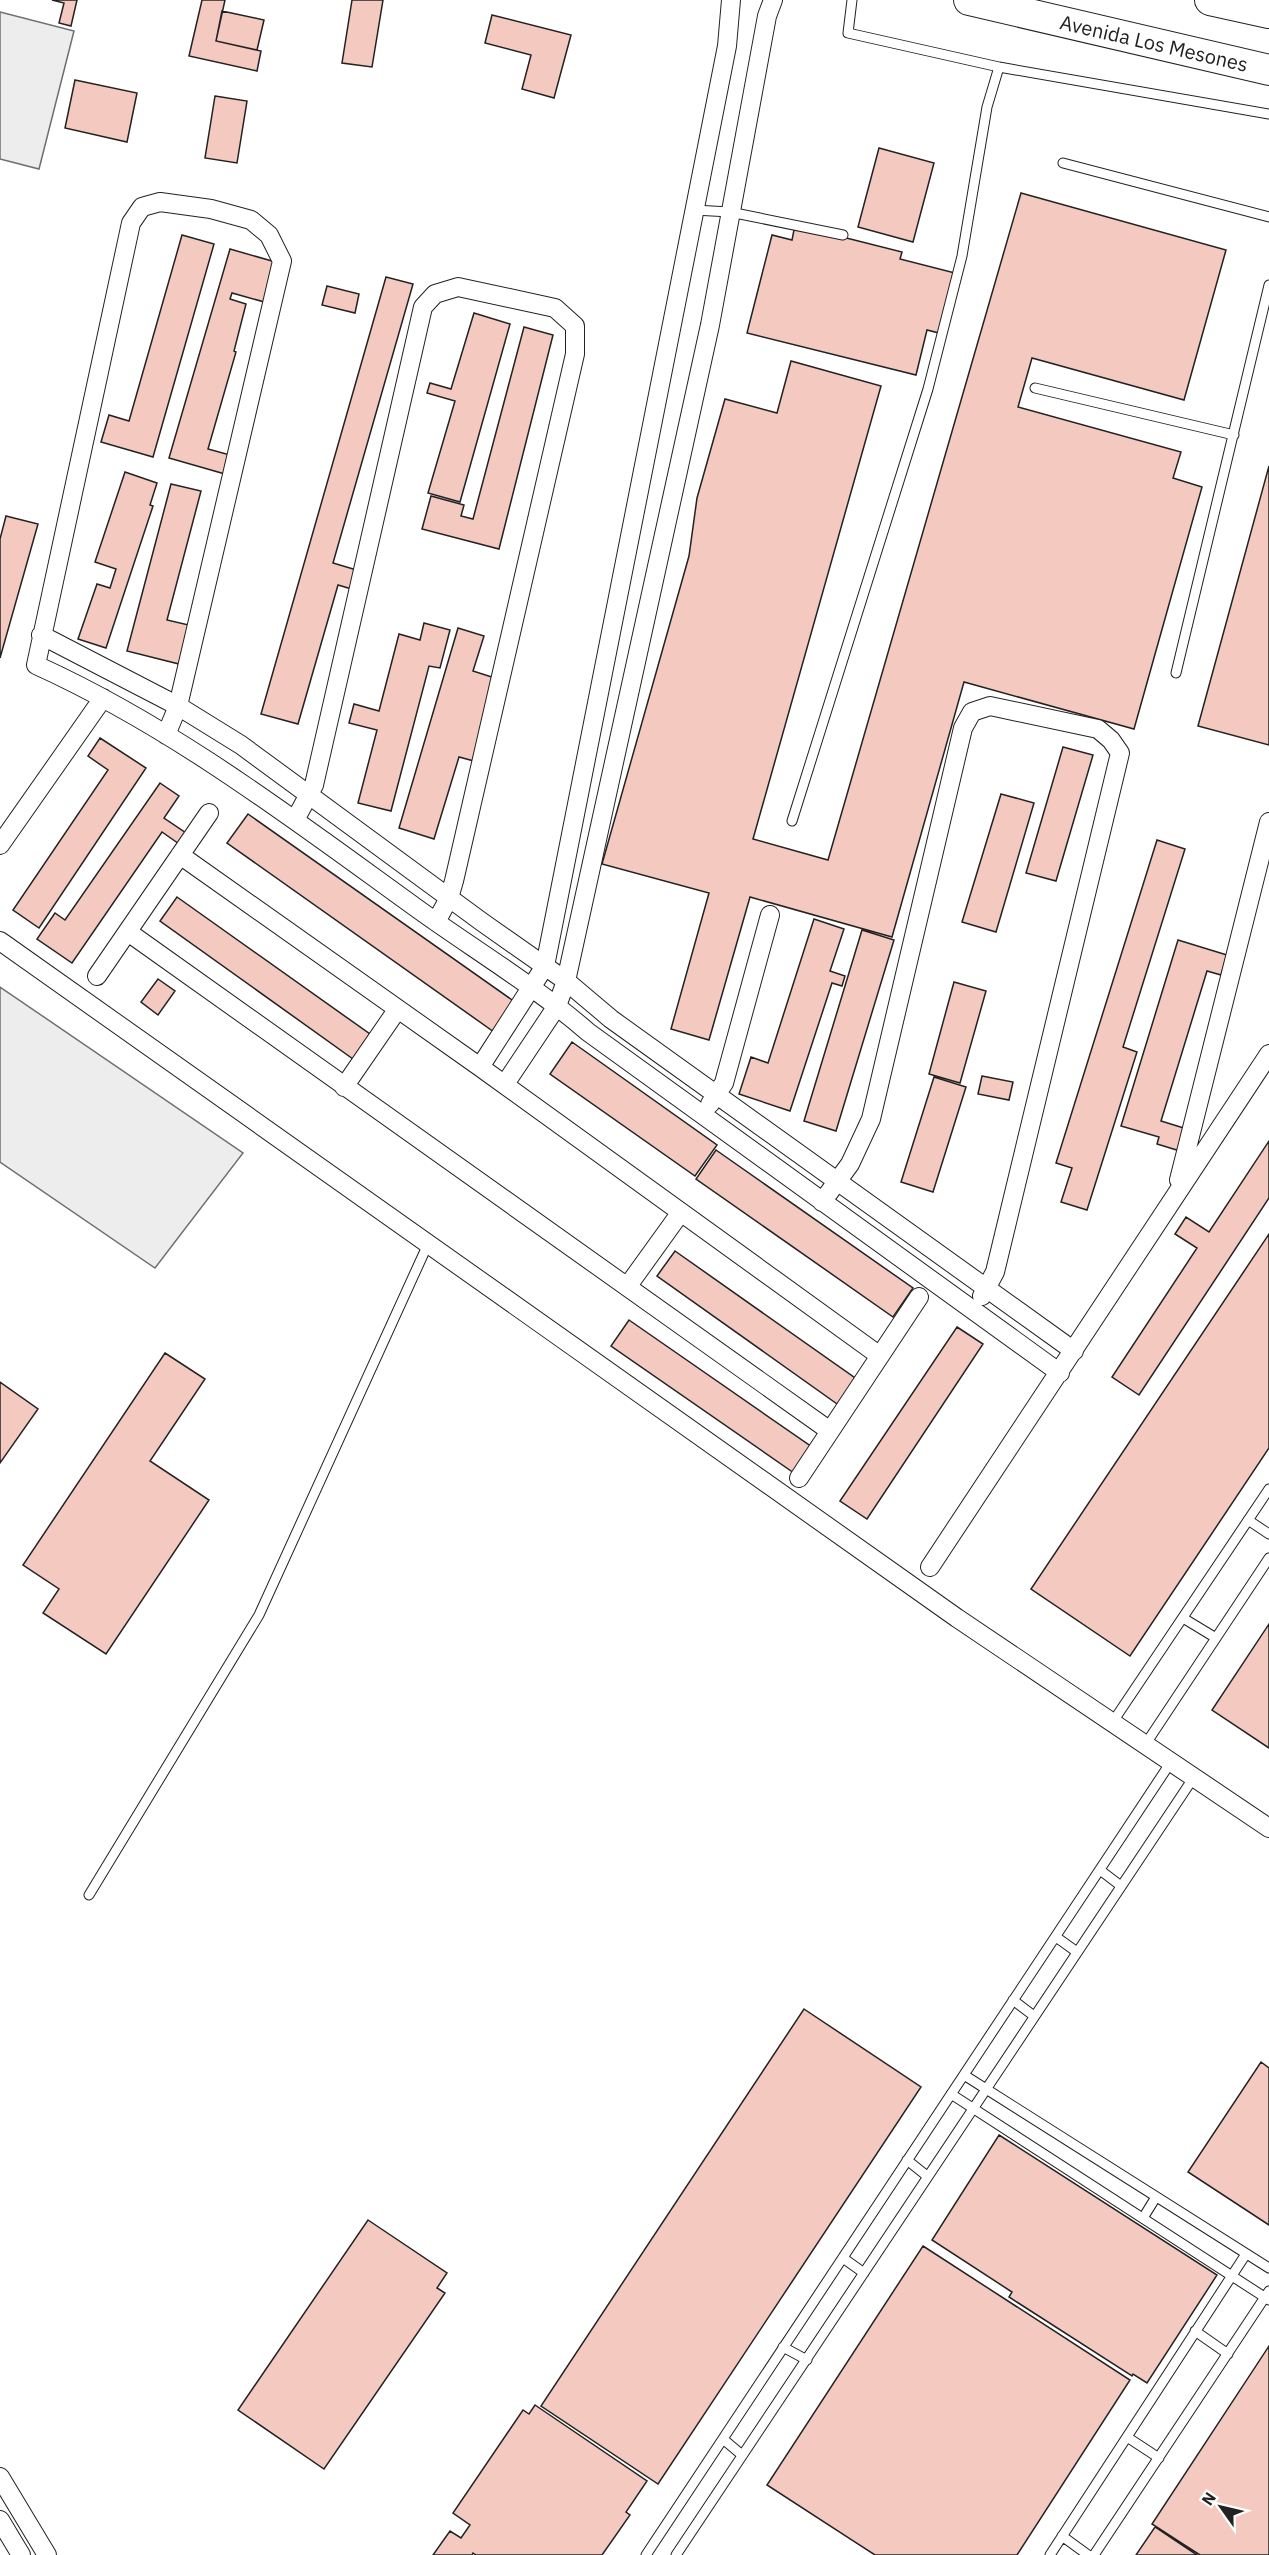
<svg xmlns="http://www.w3.org/2000/svg" width="1269" height="2555" viewBox="0 0 1269 2555" font-family="'IBM Plex Sans',sans-serif">
<style>
.parking{fill:#ededed;stroke:#6f6f6f;stroke-width:1.5}
.building{fill:#f3c9c0;stroke:#222;stroke-width:1.5}
.lines{fill:none;stroke-linecap:round;stroke-linejoin:round}
.service-casing{stroke:#222;stroke-width:11}
.minor-casing{stroke:#222;stroke-width:20}
.trunk-casing{stroke:#222;stroke-width:32}
.service{stroke:#fff;stroke-width:9}
.minor{stroke:#fff;stroke-width:18}
.trunk{stroke:#fff;stroke-width:30}
.labels{text-anchor:middle;dominant-baseline:central;stroke-width:4.5;stroke-linejoin:round;paint-order:stroke}
.street-label{font-size:20px;fill:#222;stroke:#fff}
</style>
<rect width="100%" height="100%" fill="#fff"/>
<path class="parking" d="M0,12L74,31L39,169L0,159Z
M0,987L243,1153L155,1268L0,1162Z"/>
<path class="building" d="M52,0H77L71,26L59,23L64,3Z
M202,0H225L216,41L261,51L257,71L189,56Z
M352,0H383L372,67L342,63Z
M222,11L264,20L257,50L216,41Z
M492,15L571,35L554,98L522,89L531,55L485,43Z
M75,80L137,93L127,142L65,128Z
M215,96L247,101L237,163L205,158Z
M879,148L934,163L913,242L858,227Z
M1021,193L1226,250L1184,400L1032,358L1018,407L1181,452L1173,478L1202,487L1134,729L964,682L892,937L750,897L709,1040L671,1029L709,893L602,864L689,556L697,498L725,399L777,413L791,361L881,386L753,839L828,860Z
M795,225L902,252L900,259L955,273L939,333L927,330L916,375L747,333L772,235L792,240Z
M182,235L214,244L153,457L101,442L109,415L129,421Z
M230,249L279,263L268,303L232,293L230,299L246,304L234,351L236,352L208,449L230,455L225,474L169,458Z
M386,277L413,284L333,563L360,571L355,590L338,585L298,724L261,714Z
M327,286L359,294L355,313L322,305Z
M474,313L510,324L460,502L428,493L455,401L427,393L430,383L451,389Z
M524,327L553,335L499,549L422,529L431,496L464,505L461,516L473,519Z
M1269,466V745L1198,726Z
M125,472L157,483L150,505L153,506L106,648L78,639L97,584L110,588L116,569L95,562Z
M171,484L201,491L167,620L193,626L183,665L127,651Z
M6,516L38,524L0,658V539Z
M424,623L450,630L440,668L429,666L391,811L358,803L377,730L349,723L354,704L379,711L399,634L420,640Z
M458,628L484,636L473,671L498,679L474,761L459,757L434,839L399,828Z
M100,738L146,768L39,928L13,910L108,770L88,756Z
M1063,747L1093,755L1056,881L1026,873Z
M160,783L179,796L164,818L189,835L182,846L162,832L72,963L37,939L55,913L65,920Z
M1001,794L1034,803L996,932L962,922Z
M248,814L515,1002L494,1032L227,843Z
M1157,840L1185,849L1123,1047L1137,1052L1087,1210L1061,1202L1072,1168L1056,1163Z
M177,897L370,1034L353,1059L160,921Z
M814,919L844,929L830,971L845,976L842,986L832,983L790,1111L739,1094L751,1057L768,1063Z
M862,930L894,940L836,1131L804,1121Z
M1178,940L1227,955L1221,975L1207,971L1161,1121L1187,1129L1180,1151L1157,1144L1159,1137L1121,1126Z
M158,979L175,991L158,1015L141,1002Z
M954,982L986,991L960,1083L929,1074Z
M572,1042L717,1145L695,1176L550,1074Z
M982,1076L1013,1082L1009,1100L978,1094Z
M934,1077L966,1087L933,1192L901,1182Z
M1269,1141V1198L1139,1395L1112,1377L1197,1248L1175,1234L1186,1217L1209,1232Z
M716,1150L913,1288L893,1317L696,1179Z
M1269,1234V1448L1130,1656L1031,1589Z
M675,1251L858,1380L840,1406L657,1276Z
M629,1320L812,1447L794,1473L611,1346Z
M957,1327L983,1344L867,1519L840,1501Z
M165,1353L205,1379L150,1461L209,1500L106,1654L43,1613L59,1589L23,1565Z
M0,1382L38,1409L0,1463Z
M1269,1624V1748L1212,1710Z
M804,2009L921,2087L658,2484L541,2406Z
M1261,2062L1269,2068V2225L1188,2172Z
M999,2135L1217,2275L1147,2383L1133,2374L1132,2376L1009,2297L1012,2292L932,2240Z
M368,2220L447,2273L437,2288L445,2293L324,2469L238,2410Z
M923,2246L1130,2380L1017,2555H875L767,2485Z
M1269,2346V2555H1200L1152,2524Z
M535,2405L647,2481L626,2512L630,2515L602,2555H476L473,2553L472,2555H433L450,2531L461,2538L470,2525L453,2513L523,2410L529,2414Z
M1155,2527L1197,2555H1136Z"/>
<g class="lines">
<defs>
<path id="service" d="M852,0L848,33L999,67L1269,114
M1063,163L1269,217
M694,210L730,212L843,235
M1035,388L1234,435
M1176,673L1269,285
M792,821L928,389L962,256L987,107L999,67
M1248,1520L1269,1534
M1183,1618L1216,1638
M1112,1723L1269,1489
M1145,1745L1269,1558
M1100,1870L1121,1886
M89,1895L259,1615L428,1244
M1056,1937L1077,1952
M1013,2000L1034,2016
M964,2075L1269,2268
M951,2094L1269,2300
M907,2160L927,2176
M1143,2218L1156,2197
M843,2258L864,2273
M1195,2331L1228,2354
M783,2347L807,2360
M1127,2437L1159,2458
M723,2439L742,2455
M1062,2536L1088,2555
M646,2555L1171,1762
M676,2555C848,2295 1021,2036 1194,1777
M1050,2555L1246,2254
M1094,2555L1269,2291"/>
<path id="minor" d="M41,635L178,706L241,745L482,922L566,981L611,1019L1074,1351
M166,735L178,706L282,261L269,235L251,220L211,209L160,202L142,207L131,223L36,665C173,727 293,819 415,907C473,949 534,985 588,1032L1060,1373
M295,820L314,785L423,307L435,294L458,287L555,308L575,326V354L454,881L449,898L436,922
M0,845L103,698
M180,855L480,1067L880,1356
M128,932L830,1431
M0,941L957,1618L1269,1828
M97,976L209,813
M480,1067L545,966L727,46L731,0
M505,1084L557,1006L566,981L710,325L767,16L773,0
M344,1087L397,1010
M710,1104L724,1083L770,915
M1179,1180L1269,822
M822,1202L850,1164L871,1119L963,728L972,712L990,706L1098,729L1111,740L1120,753L995,1272L982,1296
M627,1287L681,1212
M799,1478L919,1297
M930,1567L1269,1054
M0,2477L47,2555
M0,2520L21,2555"/>
<path id="trunk" d="M969,0L1269,70
M1210,0L1269,13"/>
</defs>
<use href="#service" class="service-casing"/>
<use href="#minor" class="minor-casing"/>
<use href="#trunk" class="trunk-casing"/>
<use href="#service" class="service"/>
<use href="#minor" class="minor"/>
<use href="#trunk" class="trunk"/>
</g>
<g class="labels">
<g class="street-label">
<text transform="translate(1154 43) rotate(13)">Avenida Los Mesones</text>
</g>
</g>
<g transform="translate(1221 2507) rotate(304)" stroke="#ffffff" stroke-width="4.5" paint-order="stroke">
<path d="M0-4.5L10 22L0 15L-10 22Z" fill="#222222"/>
<text y="-9" font-size="16" font-weight="bold" text-anchor="middle" fill="#222222">N</text>
</g>
</svg>
